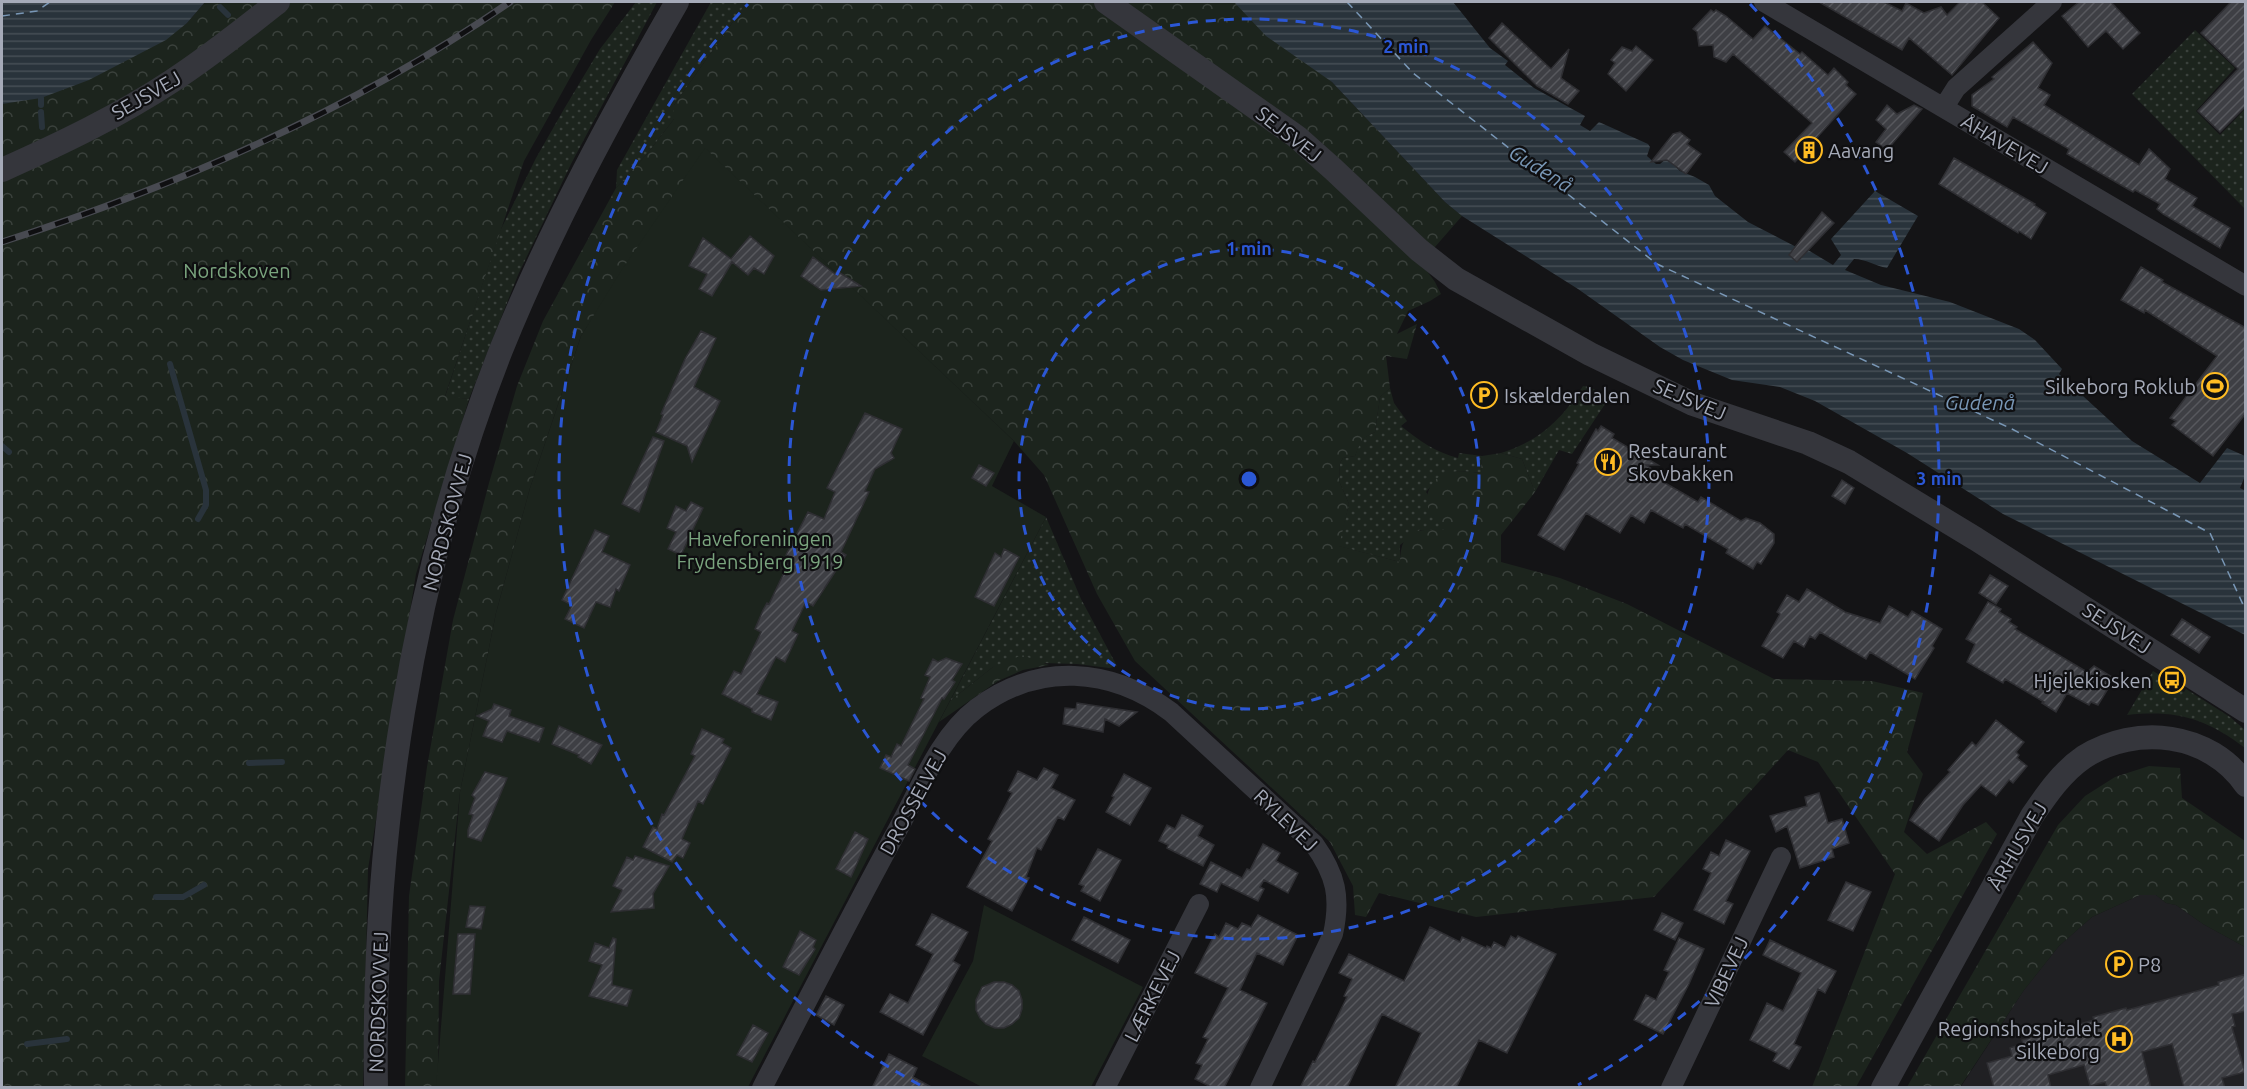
<svg xmlns="http://www.w3.org/2000/svg" width="2247" height="1089" viewBox="0 0 2247 1089" font-family="Ubuntu,sans-serif">
<style>
.built{fill:#202023}
.grass{fill:url(#grass-dots)}
.forest{fill:url(#forest-crowns)}
.green{fill:#1c241d}
.water{fill:url(#water-rules)}
.lines{fill:none;stroke-linecap:round;stroke-linejoin:round}
.stream{stroke:#29333b;stroke-width:6}
.ferry{stroke:#7997b6;stroke-width:1.5;stroke-dasharray:8 6;stroke-linecap:butt}
.building{fill:url(#building-hatch);stroke:#2e2e32;stroke-width:1.5}
.minor{stroke:#35363c;stroke-width:20}
.tertiary{stroke:#35363c;stroke-width:24}
.rail-casing{stroke:#484a51;stroke-width:7}
.rail{stroke:#0f0f11;stroke-width:4.5;stroke-dasharray:14;stroke-linecap:butt}
.ring{fill:none;stroke:#2b57d5;stroke-width:3;stroke-dasharray:10 8}
.labels{text-anchor:middle;dominant-baseline:central;stroke-width:4.5;stroke-linejoin:round;paint-order:stroke}
.street-label{font-size:20px;fill:#a5aab8;stroke:#0f0f11}
.poi-label{font-size:20px;fill:#a5aab8;stroke:#0f0f11;text-anchor:start}
.park-label{font-size:20px;fill:#7aa47e;stroke:#0f0f11}
.water-label{font-size:21px;font-style:italic;fill:#7997b6;stroke:#0f0f11}
.centre{fill:#2b57d5;stroke:#0f0f11;stroke-width:3}
.ring-label{font-size:18px;text-anchor:middle;font-weight:bold;fill:#2b57d5;stroke:#0f0f11;stroke-width:4.5;stroke-linejoin:round;paint-order:stroke}
</style>
<defs>
<pattern id="grass-dots" width="8" height="8" patternUnits="userSpaceOnUse" patternTransform="scale(1.5)"><rect width="8" height="8" fill="#1c241d"/><path d="M2 2h.1M6 6h.1" fill="none" stroke="#3a413c" stroke-width="1.8" stroke-linecap="round"/></pattern>
<pattern id="forest-crowns" width="20" height="18" patternUnits="userSpaceOnUse" patternTransform="scale(1.5)"><rect width="20" height="18" fill="#1c241d"/><path d="M2 6a3 3 0 1 1 6 0M12 15a3 3 0 1 1 6 0" fill="none" stroke="#3a413c"/></pattern>
<pattern id="water-rules" width="6" height="5" patternUnits="userSpaceOnUse" patternTransform="scale(1.5)"><rect width="6" height="5" fill="#29333b"/><path d="M0 2.5h6" fill="none" stroke="#454e55"/></pattern>
<pattern id="building-hatch" width="6" height="6" patternUnits="userSpaceOnUse" patternTransform="scale(1.5)"><rect width="6" height="6" fill="#3e3f44"/><path d="M-1 1l2-2M0 6l6-6M5 7l2-2" fill="none" stroke="#57585d"/></pattern>
</defs>
<rect width="100%" height="100%" fill="#141416"/>
<path class="built" d="M2140,895H2156L2166,903L2176,905L2203,924L2245,947V1087L1960,1088L2024,990L2059,946L2092,917Z"/>
<path class="grass" d="M636,2H657L571,164L518,275L469,399L445,397L500,231L536,158L564,109L600,49Z
M711,2H747L674,105V119L647,154L616,188L617,170Z
M2195,30L2235,68L2196,111L2220,135L2245,109V209L2132,94Z
M1583,386L1590,387L1609,398L1572,454L1559,450L1535,492L1522,459L1501,453C1541,440 1561,420 1583,386Z
M1390,388L1394,403L1407,421L1401,426C1420,441 1435,452 1458,458L1459,453L1482,456L1481,473C1451,470 1446,470 1426,492L1453,530H1420L1400,545V562L1338,546L1349,504L1339,481L1340,463L1343,458L1355,456L1361,439L1375,432L1380,397Z
M1046,517L1081,599L1117,666L1109,668L1077,664L1042,663L993,667L950,701Z
M2153,671L2178,686L2177,688L2184,692L2186,689L2230,717L2245,730V748C2205,718 2177,710 2127,715Z"/>
<path class="forest" d="M205,2H615L591,40L524,161L445,396L469,399L416,574L368,869L363,1087L2,1088V104L187,23Z
M747,2H1234L1332,82L1445,202L1462,216L1421,263L1435,282L1441,294L1430,301L1408,311L1397,334L1417,324L1407,359L1386,356L1390,388L1380,397L1375,432L1362,439L1355,456L1343,458L1340,463L1339,481L1349,504L1339,546L1400,562C1401,524 1421,530 1452,530C1445,524 1434,519 1430,511C1422,499 1430,481 1442,475C1453,469 1469,472 1481,473L1482,456L1501,453L1522,459L1535,492L1501,535V562L1560,578L1627,604L1774,679L1872,681L1923,693L1907,752L1923,774L1904,832L1927,854L1986,822L1997,834L1856,1087H1812L1895,874L1818,762L1788,750L1654,897L1476,917L1379,893L1366,917L1355,915L1353,886L1330,842L1135,661L1097,594L1044,475L1014,441L705,149L581,336L530,488L496,613L460,792L439,981L438,1087L405,1088L409,896L427,767L453,620L489,483L517,386L543,321L616,188L647,154L674,119V105Z
M1022,655L1049,665L1023,670L998,681L939,722L950,701L993,667Z
M2149,766L2180,768L2182,798L2245,841V947L2203,924L2176,905L2166,903L2156,895H2140L2092,917L2059,946L2024,990L1960,1087H1907L2058,825L2085,796L2115,777Z"/>
<path class="green" d="M705,148L1014,441L992,486L1046,517L748,1087L436,1088L460,792L496,613L530,488L581,336L621,271Z
M984,905L1143,987L1091,1087H982L922,1056L973,961Z"/>
<path class="water" d="M2,2H205L187,23L166,40L89,80L41,98L2,104Z
M1234,2H1453L1490,48L1508,61L1505,65L1534,88L1585,116L1580,125L1590,131L1599,122L1648,144L1650,147L1647,156L1656,164H1660L1667,158L1680,171L1695,177L1709,185L1715,196L1748,222L1806,252L1808,250L1833,265L1841,255L1831,239L1875,191L1918,216L1887,268C1875,266 1866,259 1854,259L1845,270L1881,285L1950,302L2019,329L2035,340L2062,369L2059,374L2132,441L2200,483L2227,448L2245,456V476L2240,488L2246,491L2245,635L2003,514L1907,453L1815,401L1780,387L1732,380L1683,360L1660,347L1578,289L1462,216L1445,202L1332,82L1266,36Z"/>
<g class="lines">
<path class="stream" d="M220,7L228,15
M41,98V105
M41,112L42,127
M170,364L206,490V505L198,519
M2,446L9,452
M249,763L282,762
M156,897H183L204,885
M27,1044L67,1039"/>
<path class="ferry" d="M1347,2L1413,73L1657,264L2012,429L2210,533L2246,611
M2,16L37,11L50,2"/>
</g>
<path class="building" d="M1819,2H1884L1902,11L1906,3L1924,13L1941,7L1947,15L1960,2H1982L1999,18L1952,75L1909,38L1902,50Z
M2079,2H2111L2140,33L2123,49L2106,31L2088,47L2062,16Z
M2231,2H2246V106L2220,132L2198,111L2238,69L2201,33Z
M1711,10L1714,12L1716,10L1726,16L1753,39L1765,26L1800,54L1802,52L1828,75L1834,68L1848,82L1846,85L1856,94L1795,162L1784,152L1812,123L1733,54L1726,62L1714,57L1713,45L1699,46L1697,32L1693,29Z
M1502,23L1551,69L1569,49L1561,78L1579,91L1568,104L1537,86L1489,38Z
M2033,42L2052,63L2038,88L2050,95L2044,105L2139,165L2149,149L2170,169L2165,179L2197,198L2192,206L2230,228L2220,248L2163,214L2157,209L2160,204L2135,190L2133,192L2067,154L2069,149L2013,117L2007,127L1972,106V95L1994,79L1992,77Z
M1636,46L1653,60L1626,91L1608,74L1615,63L1611,60L1622,47L1632,51Z
M1887,105L1897,114L1914,105L1922,109L1887,150L1876,142L1886,129L1876,120Z
M1680,132L1690,140L1687,144L1701,154L1686,174L1667,160L1651,162L1673,134Z
M1954,158L2035,204L2034,205L2046,213L2031,239L2019,231L2018,233L1939,184Z
M1822,212L1834,223L1797,262L1789,255Z
M750,236L774,256L764,274L754,268L748,275L732,262L712,296L699,289L707,274L689,266L703,238L731,259Z
M813,257L835,274L837,271L861,286L821,290L801,276Z
M2141,267L2163,280L2162,282L2246,328V413L2213,456L2172,425L2176,421L2170,418L2217,356L2145,310L2144,313L2121,300Z
M701,331L716,338L694,387L720,401L692,462L687,446L656,432L663,415L661,414L685,359Z
M865,413L902,429L891,453L894,458L875,469L865,491L869,492L841,552L846,555L813,606L806,602L792,631L798,634L785,662L776,657L757,694L778,702L771,720L752,712V709L722,694L734,671L741,674L761,632L755,629L763,610L767,603L769,604L791,558L786,555L808,512L824,519L835,492L827,488Z
M1601,426L1614,434L1612,438L1658,465H1646L1662,476L1665,483L1698,502L1701,497L1741,521L1746,518L1760,523L1774,534V543L1761,564L1757,562L1753,569L1726,553L1728,549L1685,524L1683,528L1651,510L1644,523L1631,515L1620,533L1586,513L1564,550L1538,535L1579,464L1577,463L1596,429L1598,431Z
M653,437L664,441L639,512L622,504Z
M979,465L994,473L986,486L972,478Z
M1842,480L1854,488L1845,504L1832,496Z
M691,502L703,508L681,555L668,549L676,532L667,528L676,506L686,511Z
M595,530L609,536L602,552L630,565L619,591L616,589L610,607L596,602L584,628L565,619L572,605L562,600Z
M1004,549L1019,557L994,606L975,597L995,553L1001,557Z
M1990,575L2008,586L1996,604L1979,593Z
M1807,589L1845,612L1880,623L1889,606L1908,617L1912,611L1942,629L1932,646L1934,648L1915,679L1870,652L1866,659L1820,632L1815,639L1810,636L1804,647L1794,641L1783,658L1762,646L1780,614L1777,612L1787,595L1799,602Z
M1988,602L2001,609L1999,612L2011,619L2009,622L2017,627L2015,629L2087,672L2094,666L2112,677L2110,680L2112,682L2098,705L2091,702L2089,705L2067,693L2056,712L2042,703L2044,702L2005,679L2003,683L1967,662L1975,644L1966,639Z
M2182,619L2210,637L2199,653L2171,635Z
M946,658L962,664L952,680L955,682L944,699L942,698L908,765L915,769L909,781L880,768L886,755L891,757L897,744L901,746L924,699L921,698L930,677L925,675L933,659L938,662Z
M1077,703L1104,707L1137,712L1119,726L1105,719L1103,732L1063,724L1065,708L1076,709Z
M494,704L511,710L509,716L544,728L539,742L507,731L502,742L483,736L489,721L477,716L492,709Z
M1996,720L2024,742L2016,752L2019,755L2017,758L2027,766L2013,783L2009,780L1996,796L1981,785L1963,805L1939,841L1910,820L1925,799L1950,772L1948,770L1972,742L1976,746Z
M559,726L602,745L591,764L578,757L579,755L552,744Z
M702,729L724,739L722,743L731,748L703,804L698,801L682,839L690,843L683,858L677,855L672,862L643,847L653,827L657,829L662,814L664,815L695,756L691,754Z
M1044,768L1058,775L1051,788L1075,800L1064,820L1058,817L1041,850L1037,848L1026,877L1029,878L1012,911L967,887L992,841L988,839L1012,793L1008,791L1018,771L1037,780Z
M485,772L507,778L481,841L468,837V830L473,815L469,814L475,798L472,795Z
M1124,774L1151,788L1130,825L1106,812L1114,797L1112,796Z
M1819,793L1828,823L1842,819L1849,843L1832,849L1834,857L1800,868L1787,826L1776,832L1770,816L1807,806L1805,797Z
M1182,815L1203,826L1198,836L1214,845L1203,866L1167,848L1168,845L1159,841L1167,825L1175,829Z
M855,832L868,839L851,877L836,869Z
M1726,840L1750,851L1726,901L1733,904L1724,924L1694,910L1711,873L1703,869L1711,852L1719,856Z
M1263,844L1280,853L1276,861L1298,873L1288,893L1264,880L1260,887L1264,889L1258,901L1221,883L1217,892L1200,884L1211,862L1242,878L1247,869L1250,870Z
M1098,849L1121,860L1100,901L1081,891L1084,886L1079,884Z
M635,856L669,866L653,894L654,908L611,912L622,890L613,886L627,857L633,860Z
M1846,882L1871,892L1853,931L1828,920Z
M470,906L485,907L481,929L466,927Z
M1662,913L1683,923L1675,940L1654,930Z
M932,914L968,932L953,961L960,965L923,1035L880,1012L890,994L908,1003L933,954L916,945Z
M1258,915L1298,935L1283,965L1257,953L1240,990L1267,1003L1224,1088H1213L1195,1079L1202,1065L1196,1063L1208,1039L1203,1037L1228,988L1195,973L1215,934L1219,937L1226,923L1238,929L1242,923L1251,927Z
M1084,917L1130,940L1118,963L1072,940Z
M1430,927L1460,942L1462,937L1486,948L1487,946L1491,948L1494,942L1505,948L1511,936L1516,939L1518,936L1556,954L1507,1053L1479,1040L1456,1088H1395L1421,1033L1382,1014L1347,1088H1300L1313,1061L1315,1062L1347,997L1344,996L1352,979L1339,973L1349,954L1404,981Z
M800,931L816,940L813,947L815,949L799,975L783,967Z
M458,934H475L470,994H453Z
M613,938L616,939L612,985L632,990L627,1006L589,996L602,965L589,961L595,943L609,948Z
M1679,938L1704,949L1689,984L1663,1034L1634,1020L1646,995L1656,1000L1669,972L1664,970Z
M1770,940L1836,971L1825,993L1818,989L1794,1044L1801,1047L1789,1069L1773,1061L1777,1053L1750,1040L1767,1003L1783,1011L1801,973L1763,955Z
M2246,974V1011L2232,1014L2235,1026L2232,1027L2245,1072L2222,1078L2225,1088H2184L2172,1044L2142,1052L2151,1088H2107L2105,1082L2090,1086L2084,1065L2048,1075L2051,1088H1994L1987,1063L2012,1056L2010,1048L2023,1044L2022,1040L2094,1020L2093,1017L2126,1008L2127,1010L2219,985L2218,982Z
M994,982H1004L1012,985L1019,991L1022,1000V1009L1019,1018L1012,1024L1004,1028H995L986,1024L980,1018L976,1010V1000L982,987Z
M826,996L844,1005L834,1025L816,1015Z
M753,1025L768,1033L752,1062L737,1055Z
M889,1054L917,1068L913,1077L933,1088H872Z"/>
<g class="lines">
<path class="minor" d="M1764,2L2246,286
M1944,107L1956,88L2052,2
M762,1088C807,1001 851,915 898,829C920,789 939,737 977,708C1038,662 1111,667 1171,712L1314,844C1336,875 1341,897 1333,934L1260,1088
M1105,1088L1199,904
M1671,1088L1781,857"/>
<path class="tertiary" d="M1106,2L1297,137L1333,169L1419,250L1456,279L1590,354L1693,404L1808,443L1849,462L1976,539L2246,711
M2,170C60,144 119,116 172,81C209,57 244,29 278,2
M376,1088C372,841 410,580 501,350C550,229 612,115 677,2
M1883,1088L2032,816C2047,794 2062,772 2084,757C2136,724 2210,732 2246,785"/>
<defs>
<path id="rail" d="M2,242C180,185 355,109 510,2"/>
</defs>
<use href="#rail" class="rail-casing"/>
<use href="#rail" class="rail"/>
</g>
<g class="ring">
<circle cx="1249" cy="479" r="230"/>
<circle cx="1249" cy="479" r="460"/>
<path d="M920 1085A690 690 0 0 1 748 4M1750 4A690 690 0 0 1 1578 1085"/>
</g>
<defs>
<symbol id="building-ring" viewBox="-11 -11 22 22"><circle r="9.5" fill="#0f0f11" stroke="#ffbc23" stroke-width="1.5"/><path d="M-4-6H4V6H1V3H-1V6H-4ZM-2.5-4.3h1.7v1.8h-1.7ZM.8-4.3h1.7v1.8H.8ZM-2.5-1h1.7V.8h-1.7ZM.8-1h1.7V.8H.8Z" fill="#ffbc23"/></symbol>
<symbol id="stadium-ring" viewBox="-11 -11 22 22"><circle r="9.5" fill="#0f0f11" stroke="#ffbc23" stroke-width="1.5"/><path d="M0-5a6.5 5 0 1 0 0 10a6.5 5 0 1 0 0-10ZM-3.5-1.8h7v3.6h-7Z" fill="#ffbc23"/></symbol>
<symbol id="parking-ring" viewBox="-11 -11 22 22"><circle r="9.5" fill="#0f0f11" stroke="#ffbc23" stroke-width="1.5"/><path d="M-3.5-5.5H1a3.5 3.5 0 0 1 0 7H-1V5.5H-3.5ZM-1-3.4V-.6H.8a1.4 1.4 0 0 0 0-2.8Z" fill="#ffbc23"/></symbol>
<symbol id="restaurant-ring" viewBox="-11 -11 22 22"><circle r="9.5" fill="#0f0f11" stroke="#ffbc23" stroke-width="1.5"/><path d="M-5-6h1v4h1v-4h1v4h1v-4h1v5L-1.5 .5V6h-2V.5L-5-1ZM5-6V6H3V1.5H1.5Q1.5-4 5-6Z" fill="#ffbc23"/></symbol>
<symbol id="bus-ring" viewBox="-11 -11 22 22"><circle r="9.5" fill="#0f0f11" stroke="#ffbc23" stroke-width="1.5"/><path d="M-5-6H5V4H4V6H2V4H-2V6H-4V4H-5ZM-3.5-4V0h7V-4ZM-3.5 1.2v1.5H-2V1.2ZM2 1.2v1.5H3.5V1.2Z" fill="#ffbc23"/></symbol>
<symbol id="hospital-ring" viewBox="-11 -11 22 22"><circle r="9.5" fill="#0f0f11" stroke="#ffbc23" stroke-width="1.5"/><path d="M-5-5h3v3.5h4V-5h3V5h-3V1.5h-4V5h-3Z" fill="#ffbc23"/></symbol>
</defs>
<g fill-rule="evenodd">
<use href="#building-ring" x="1794" y="135" width="30" height="30"/>
<use href="#stadium-ring" x="2200" y="371" width="30" height="30"/>
<use href="#parking-ring" x="1469" y="380" width="30" height="30"/>
<use href="#restaurant-ring" x="1593" y="447" width="30" height="30"/>
<use href="#bus-ring" x="2157" y="665" width="30" height="30"/>
<use href="#parking-ring" x="2104" y="949" width="30" height="30"/>
<use href="#hospital-ring" x="2104" y="1024" width="30" height="30"/>
</g>
<g class="labels">
<g class="street-label">
<text transform="translate(146 95) rotate(-30)">SEJSVEJ</text>
<text transform="translate(1289 134) rotate(38)">SEJSVEJ</text>
<text transform="translate(2005 144) rotate(31)">ÅHAVEVEJ</text>
<text transform="translate(1690 399) rotate(23)">SEJSVEJ</text>
<text transform="translate(447 522) rotate(-75)">NORDSKOVVEJ</text>
<text transform="translate(2117 628) rotate(33)">SEJSVEJ</text>
<text transform="translate(913 802) rotate(-61)">DROSSELVEJ</text>
<text transform="translate(1286 820) rotate(44)">RYLEVEJ</text>
<text transform="translate(2017 846) rotate(-60)">ÅRHUSVEJ</text>
<text transform="translate(1726 972) rotate(-65)">VIBEVEJ</text>
<text transform="translate(1152 996) rotate(-63)">LÆRKEVEJ</text>
<text transform="translate(378 1002) rotate(-88)">NORDSKOVVEJ</text>
</g>
<g class="poi-label">
<text x="1828" y="150">Aavang</text>
<text x="2196" y="386" text-anchor="end">Silkeborg Roklub</text>
<text x="1504" y="395">Iskælderdalen</text>
<text x="1628" y="450">Restaurant<tspan x="1628" dy="23">Skovbakken</tspan></text>
<text x="2152" y="680" text-anchor="end">Hjejlekiosken</text>
<text x="2138" y="964">P8</text>
<text x="2100" y="1028" text-anchor="end">Regionshospitalet<tspan x="2100" dy="23">Silkeborg</tspan></text>
</g>
<g class="park-label">
<text x="237" y="270">Nordskoven</text>
<text x="760" y="538">Haveforeningen<tspan x="760" dy="23">Frydensbjerg 1919</tspan></text>
</g>
<g class="water-label">
<text transform="translate(1541 168) rotate(32)">Gudenå</text>
<text x="1980" y="402">Gudenå</text>
</g>
</g>
<circle cx="1249" cy="479" r="9" class="centre"/>
<g class="ring-label">
<text x="1406" y="53">2 min</text>
<text x="1249" y="255">1 min</text>
<text x="1939" y="485">3 min</text>
</g>
<rect width="2247" height="1089" fill="none" stroke="#a5aab8" stroke-width="6"/>
</svg>
